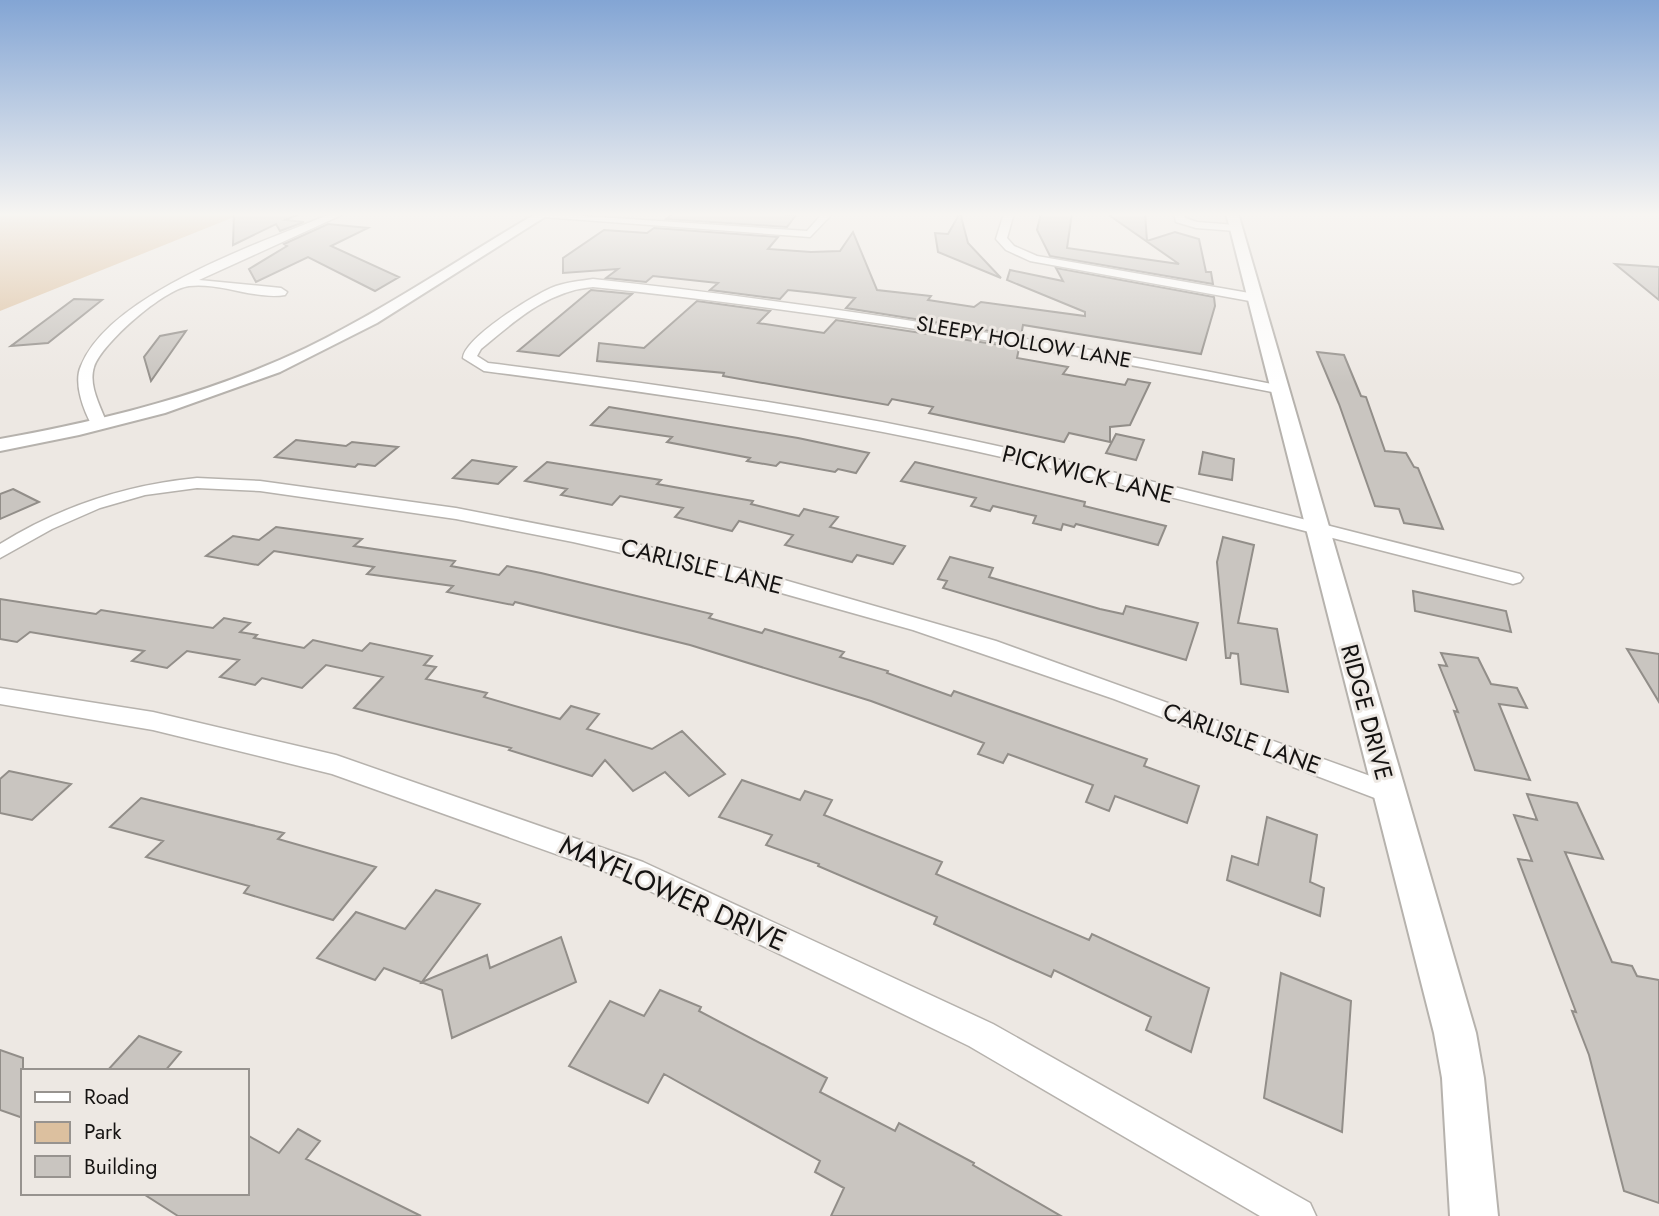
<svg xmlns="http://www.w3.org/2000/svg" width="1659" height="1216" viewBox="0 0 1659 1216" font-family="Jost,sans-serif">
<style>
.green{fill:#dcc09f}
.building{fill:#c9c5c0;stroke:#928e89;stroke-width:2}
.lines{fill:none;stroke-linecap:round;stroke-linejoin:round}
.minor-casing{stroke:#b6b2ad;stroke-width:3}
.tertiary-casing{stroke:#b6b2ad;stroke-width:4}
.minor{fill:#fff;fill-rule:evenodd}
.tertiary{fill:#fff;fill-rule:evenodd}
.labels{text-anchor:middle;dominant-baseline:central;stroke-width:6;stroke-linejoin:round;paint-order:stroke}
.far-street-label{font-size:21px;fill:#151312;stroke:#ede8e3}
.street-label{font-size:24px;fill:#151312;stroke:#ede8e3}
.near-street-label{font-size:28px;fill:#151312;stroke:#ede8e3}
</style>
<rect width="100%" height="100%" fill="#ede8e3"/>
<path class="green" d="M0,213H244L0,311Z"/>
<path class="building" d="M234,213H301L285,220L304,222L280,231L276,224L233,245Z
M674,213H765L796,215L787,227L666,219Z
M960,213L968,243L1001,278L938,252L935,233L948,234Z
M1041,213H1072L1067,248L1179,264L1106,213H1145L1147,241L1175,232L1199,239L1206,272H1211L1213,284L1050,256L1037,230Z
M328,224L368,228L331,246L399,277L375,291L308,257L256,282L249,269L287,246L284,244Z
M654,228L778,237L768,249L811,252L840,251L853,232L877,290L931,296L928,300L974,307L981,302L1085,316V312L1007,280L1010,270L1063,281L1056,268L1214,297L1215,306L1201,354L1023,325L1021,336L846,308L855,298L816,293L788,290L780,299L710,290L718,283L653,276L646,282L606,278L618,269L563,273V258L604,230L647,233Z
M1615,264L1659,267V300Z
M591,290L632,294L559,356L518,351Z
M74,299L102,300L48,343L11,346Z
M697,301L770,311L758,323L824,333L836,320L1019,348L1017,358L1068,367L1063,374L1125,385L1128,379L1150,383L1130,425L1110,427V442L1069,433L1064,442L929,413L933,407L892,399L888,405L723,376L724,373L597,361L599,343L644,348Z
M186,331L151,381L144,357L160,336Z
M1317,352L1344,355L1361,396L1366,397L1385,451L1406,453L1414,467L1418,468L1443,529L1404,523L1399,509L1375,506L1339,404Z
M609,407L798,438L869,453L856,473L838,469L835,472L780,462L776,466L747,461L750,458L667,442L672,437L591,425Z
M1116,434L1144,440L1136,460L1106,453Z
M296,440L346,446L352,442L398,447L375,466L358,464L355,467L275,457Z
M1203,452L1234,459L1232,480L1199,474Z
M472,460L516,467L498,484L453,478Z
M547,462L661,480L657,484L753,501L751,504L799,516L804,509L838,517L830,527L905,546L893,564L857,555L852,562L785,545L793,535L739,521L732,531L675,517L683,508L620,496L612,505L561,495L567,489L525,481Z
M915,462L1085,502L1084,506L1166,526L1158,545L1076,524L1074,527L1063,524L1061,530L1033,523L1036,516L993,506L990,511L971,506L976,498L901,481Z
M13,489L39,502L0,519V494Z
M276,527L362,539L354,546L455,561L451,566L499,575L507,566L541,573L712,614L709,618L762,633L765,629L844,652L840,657L888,671L887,673L951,696L954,691L985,702L1147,759L1144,766L1199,786L1187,823L1115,796L1109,811L1086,802L1093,785L1008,754L1003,763L978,754L984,743L871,701L690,645L515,602L513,605L447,592L453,586L367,574L374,567L274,551L258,565L206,556L233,536L259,540Z
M1223,537L1254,545L1238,623L1277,629L1288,692L1241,684L1238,654L1231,653L1230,658H1226L1217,562Z
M950,557L993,568L989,577L1100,609L1123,614L1126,606L1198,623L1186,660L943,588L947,581L938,579Z
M1413,591L1506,611L1511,632L1415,611Z
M0,599L96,614L101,610L213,628L224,618L250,623L240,632L257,635L254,638L304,648L313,640L362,651L370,643L432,656L424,665L436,667L426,679L487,693L484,697L560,719L571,706L599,714L587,729L652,749L682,731L725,774L689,796L665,772L633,791L605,760L592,776L509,750L511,748L354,708L383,677L326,665L302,688L262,678L255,685L220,677L239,660L187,651L167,668L132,661L144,651L30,632L17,642L0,639Z
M1627,649L1659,654V702Z
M1441,653L1478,658L1491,684L1517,688L1527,708L1499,704L1530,780L1475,770L1454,711L1458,712L1439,665L1447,666Z
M9,771L71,784L32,820L0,813V779Z
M742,780L800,800L805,791L832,800L824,815L942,862L936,874L1089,940L1092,934L1209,988L1191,1052L1146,1030L1151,1017L1054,970L1051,977L934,924L937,917L818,866L819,864L766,845L772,835L719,817Z
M1527,794L1577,803L1603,859L1565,852L1612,962L1632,966L1637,976L1659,980V1203L1624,1191L1589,1055L1572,1011L1576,1012L1518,859L1532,861L1514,815L1537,820Z
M141,798L284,833L278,839L376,867L333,920L244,893L249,886L146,857L163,841L110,827Z
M1267,817L1317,835L1310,882L1324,888L1320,916L1227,880L1232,856L1258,865Z
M436,890L480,904L422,982L487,955L490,968L561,937L576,982L452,1038L442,990L384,968L375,980L317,958L356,912L405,929Z
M1281,973L1351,1001L1342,1132L1264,1098Z
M660,990L701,1007L699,1011L827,1078L820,1092L895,1131L899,1123L974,1163L973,1165L1061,1216H831L844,1188L815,1172L820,1161L664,1074L648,1103L569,1066L610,1001L644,1016Z
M139,1036L181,1052L165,1071H107Z
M0,1050L23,1058V1118L0,1110Z
M298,1129L320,1141L306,1159L421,1216H178L142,1193H247V1135L279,1153Z"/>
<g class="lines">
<defs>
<path id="minor" d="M333,213H346L199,280L281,288L287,292L285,295C256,300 219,282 189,286C164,289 102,343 94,367C88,386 101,407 107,424L99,429L93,427C84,412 73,383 81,366C110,293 263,242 333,213Z
M539,213L807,231L823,213H833L810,237L543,217Z
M1004,213H1014L1007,238L1014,246L1037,256L1255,294L1261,298L1255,302L1030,261L1006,250L996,239Z
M1174,213H1184L1185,218L1197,222L1236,225L1241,228L1236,231L1196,228L1176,222Z
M593,279C823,304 1050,340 1277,385L1284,389L1277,393C1050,348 823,311 593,287C547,291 515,321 481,349L477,356L488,363C633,381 779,401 922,430C1123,471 1321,524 1520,574L1523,578L1520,582L1513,584C1316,535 1121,481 923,440C778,410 631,390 484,371L463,358C464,338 536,293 556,286C568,282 580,281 593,279Z
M197,478L260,481L456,508L620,540L767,575L996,641L1398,786L1402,793L1398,800L1389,803L1380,800L1114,699L913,630L710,573L573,542L456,519L260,491L197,488L145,495L100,508L52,529L0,558V544C61,506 126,485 197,478Z
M0,688L153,712L336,755L643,862L993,1024L1310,1203L1316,1216H1260L969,1046L623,878L332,774L153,730L0,704Z"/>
<path id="tertiary" d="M537,213H551L377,323L280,372L165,413L79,435L0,451V439C105,420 210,394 306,348C386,309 460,258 537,213Z
M1226,213H1238L1476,1033L1484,1078L1498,1216H1450L1442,1078L1434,1033Z"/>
</defs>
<use href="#minor" class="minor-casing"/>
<use href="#tertiary" class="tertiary-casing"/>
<use href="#minor" class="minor"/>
<use href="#tertiary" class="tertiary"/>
</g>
<linearGradient id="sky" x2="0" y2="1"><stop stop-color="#83a5d4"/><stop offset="0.56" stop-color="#f7f5f2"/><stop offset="1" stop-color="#f7f5f2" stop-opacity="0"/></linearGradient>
<rect width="1659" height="383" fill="url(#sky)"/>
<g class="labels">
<g class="far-street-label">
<text transform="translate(1024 342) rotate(10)">SLEEPY HOLLOW LANE</text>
</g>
<g class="street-label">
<text transform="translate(1088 474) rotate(14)">PICKWICK LANE</text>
<text transform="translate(702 566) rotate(14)">CARLISLE LANE</text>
<text transform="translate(1367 712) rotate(75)">RIDGE DRIVE</text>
<text transform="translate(1242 738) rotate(20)">CARLISLE LANE</text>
</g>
<g class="near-street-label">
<text transform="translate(673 893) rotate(24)">MAYFLOWER DRIVE</text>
</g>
</g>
<rect x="21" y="1069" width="228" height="126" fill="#ede8e3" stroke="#97938f" stroke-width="2"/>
<rect x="35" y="1092" width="35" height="10" fill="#ffffff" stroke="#97938f" stroke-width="2"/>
<text x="84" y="1104" font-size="21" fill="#151312">Road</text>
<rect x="35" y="1122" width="35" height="21" fill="#dcc09f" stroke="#97938f" stroke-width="2"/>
<text x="84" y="1139" font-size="21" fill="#151312">Park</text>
<rect x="35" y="1156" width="35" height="21" fill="#c9c5c0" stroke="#97938f" stroke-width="2"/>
<text x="84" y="1174" font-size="21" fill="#151312">Building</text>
</svg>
